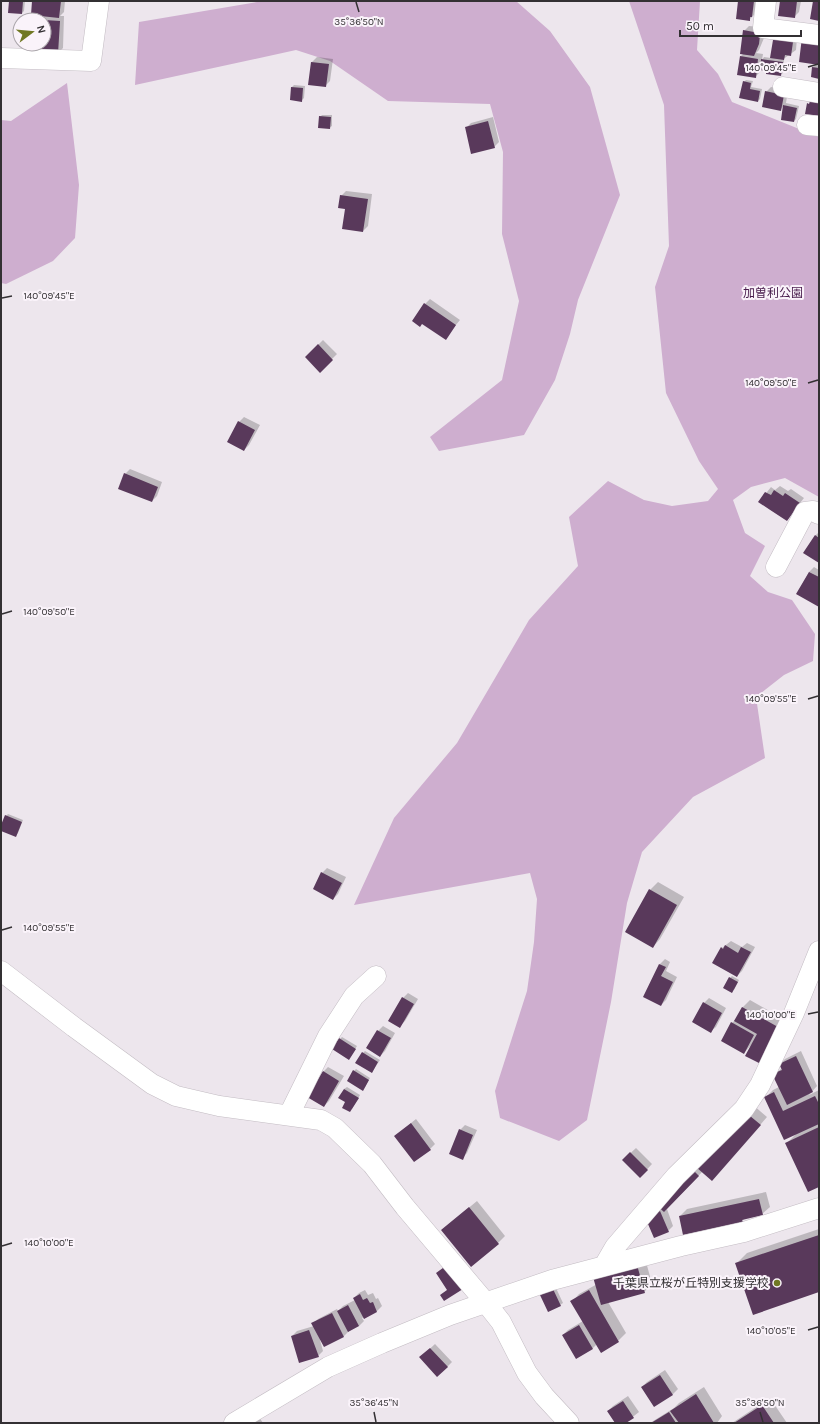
<svg xmlns="http://www.w3.org/2000/svg" width="820" height="1424" viewBox="0 0 820 1424" font-family="Karla,'Noto Sans JP',sans-serif">
<style>
.green{fill:#ceaecf}
.shadow{fill:#0003}
.building{fill:#59395b}
.lines{fill:none;stroke-linecap:round;stroke-linejoin:round}
.minor-casing{stroke:#c3bcc3;stroke-width:21}
.minor{stroke:#fff;stroke-width:20}
.ticks{fill:none;stroke:#333033;stroke-width:1.5}
.poi-dot{fill:#707823;stroke:#faf3fa;stroke-width:1.5}
.labels{text-anchor:middle;dominant-baseline:central;stroke-width:4;stroke-linejoin:round;paint-order:stroke}
.park-label{font-size:12px;fill:#471a4b;stroke:#faf3fa}
.poi-label{font-size:12px;fill:#333033;stroke:#faf3fa;text-anchor:end}
.ticks-label{font-size:10px;text-anchor:middle;fill:#333033;stroke:#faf3fa;stroke-width:4;stroke-linejoin:round;paint-order:stroke}
</style>
<rect width="100%" height="100%" fill="#ede6ed"/>
<path class="green" d="M263,1H516L550,31L590,87L620,195L578,300L570,334L555,380L524,435L439,451L430,437L502,380L519,301L502,234L503,152L490,104L388,101L330,61L296,50L135,85L139,22Z
M629,1H700L697,50L718,74L732,102L819,137V497L785,478L751,487L733,500L745,533L765,546L750,576L768,592L792,600L815,634L813,661L784,675L756,697L765,758L693,797L642,852L627,903L611,1002L587,1120L559,1141L500,1118L495,1091L527,991L534,942L537,899L530,873L354,905L394,818L457,743L529,620L578,566L569,517L608,481L644,500L672,506L708,501L718,489L699,461L666,393L655,287L669,246L664,105Z
M67,83L79,185L75,238L53,261L6,284L1,283V120L11,121Z"/>
<path class="shadow" d="M10,1H25L24,11L22,13Z
M33,1H65L64,12L60,16H64L63,48L58,53L32,44H44V20H34L38,15Z
M739,1H758L754,15L749,20Z
M781,1H801L799,12L794,17Z
M749,26L759,27L765,30L764,38L759,50L756,53L763,54L762,60L764,57L771,58L774,40L778,36L797,38L796,50L782,60H784L783,73L780,75L767,70L761,69L760,72L755,77L741,56L744,53V31Z
M819,34V78L813,67L817,64Z
M317,57L333,59L330,81L325,86L309,84L312,62Z
M746,80L753,81L751,87L762,89L760,99L758,101L744,82Z
M294,85L305,86L304,98L301,101L292,87Z
M771,87L788,90L786,103L799,106L796,119L794,121L784,105L780,110L766,92Z
M322,115H332V126L329,128L320,117Z
M493,117L499,142L494,147L466,128L471,123Z
M346,191L372,194L368,226L363,231L346,208L341,196Z
M430,299L460,320L445,338L425,304Z
M323,340L337,354L320,371L306,357Z
M244,417L260,425L249,445L244,450L239,422Z
M130,469L162,482L157,496L152,501L125,474Z
M780,486L788,491L791,489L804,498L787,520L759,502L771,487L775,490Z
M819,532V562L815,536Z
M814,567L819,570V606L797,594L809,572Z
M8,814L23,820L18,833L16,836L1,829L6,816Z
M327,868L346,877L338,894L333,899L322,873Z
M658,882L684,897L660,939L653,947L650,890Z
M731,941L742,947L747,943L755,947L742,971L737,976L722,948Z
M665,959L670,962L666,971L677,977L666,1000L661,1005L660,964Z
M732,976L739,980L734,990L730,978Z
M408,993L418,999L405,1021L400,1026L390,1020L403,998Z
M709,998L726,1008L716,1027L711,1031L704,1003Z
M750,1000L785,1020L752,1044L744,1053L732,1023L737,1018L742,1008Z
M383,1026L395,1033L385,1051L380,1056L378,1031Z
M342,1037L357,1046L351,1056L340,1039Z
M365,1051L380,1060L372,1072L363,1053Z
M801,1051L817,1086L809,1095L819,1090V1186L787,1143L796,1134L766,1097L773,1090L779,1087L774,1075L782,1068L780,1064L785,1059Z
M328,1067L344,1076L329,1101L324,1106L323,1072Z
M356,1069L370,1078L365,1087L354,1071Z
M347,1087L360,1095L352,1109L347,1102L344,1089Z
M752,1104L767,1117L712,1180L703,1171L667,1209L673,1226L668,1231L646,1217Z
M416,1119L435,1144L430,1149L395,1136Z
M465,1125L477,1130L467,1153L462,1158L460,1130Z
M636,1148L652,1164L640,1177L623,1160Z
M766,1192L770,1207L762,1214L745,1218L742,1221L680,1216L687,1209Z
M477,1201L505,1236L498,1243L442,1230Z
M819,1229V1291L737,1263L747,1253Z
M645,1258L652,1284L644,1292L608,1302L626,1333L618,1341L601,1351L597,1344L593,1348L577,1357L563,1335L568,1330L583,1321L572,1302L579,1294Z
M556,1288L563,1303L560,1305L544,1293Z
M365,1290L368,1295L373,1293L376,1299L378,1298L382,1306L377,1311L362,1318L364,1321L359,1326L349,1331L344,1336L324,1346L321,1340H320L323,1351L318,1356L292,1336L297,1331L314,1326L313,1324L318,1319L337,1309L338,1311L343,1306L355,1300L354,1298L359,1293Z
M435,1344L452,1362L447,1367L421,1357Z
M665,1370L678,1389L673,1394L654,1406L642,1387L647,1382Z
M704,1387L722,1416L717,1423H650L674,1408L679,1403Z
M628,1396L639,1412L625,1423H616L608,1411L613,1406Z
M770,1398L787,1423H732Z
M259,1417L263,1423H252Z"/>
<path class="building" d="M9,1H23L22,14L8,13Z
M32,1H61L59,18L31,15Z
M738,1H754L752,17H750V21L736,19Z
M780,1H797L795,18L778,16Z
M813,1H819V21L810,19Z
M44,20L60,21L58,54L42,53V49L31,48V44H44Z
M743,30L754,32V34L760,35L759,44L754,56L740,54Z
M777,34L790,36L789,42H793L791,56L785,55L784,60L770,58L773,40H776Z
M802,37L819,39V65L799,62Z
M740,56L758,59L756,78L737,75Z
M761,59L783,62L781,76L766,74V71L760,70Z
M311,62L329,64L326,87L308,85Z
M812,67L819,68V79L811,77Z
M743,81L751,83L750,89L760,91L758,102L739,98Z
M291,87L303,88L302,102L290,100Z
M765,91L784,95L781,111L762,107Z
M811,98L819,99V116L805,114L807,103L809,104Z
M783,105L797,108L794,122L781,120Z
M319,116L331,117L330,129L318,128Z
M488,121L495,148L471,154L465,127Z
M340,195L368,199L363,232L342,229L345,209L338,208Z
M424,303L456,325L446,340L422,324L420,327L412,321Z
M318,344L333,360L320,373L305,357Z
M238,421L255,430L244,451L227,442Z
M124,473L158,487L152,502L118,489Z
M774,490L783,496L785,493L800,503L787,521L758,502L765,492L771,495Z
M815,535L819,538V563L803,553Z
M809,572L819,577V607L796,594Z
M5,815L22,822L16,837L1,831V825Z
M321,872L342,883L333,900L313,889Z
M649,889L677,905L653,948L625,932Z
M725,945L738,953L741,947L751,952L737,977L712,963L721,947L723,949Z
M659,964L666,967L661,976L673,982L661,1006L643,997Z
M729,977L738,982L732,993L723,988Z
M402,997L414,1004L400,1028L388,1021Z
M703,1002L722,1013L711,1033L692,1022Z
M742,1007L778,1027L763,1065L745,1056L757,1034L734,1021Z
M731,1022L754,1035L744,1054L721,1041Z
M377,1030L391,1038L380,1057L366,1048Z
M339,1038L356,1049L349,1060L332,1049Z
M362,1052L378,1062L372,1073L355,1063Z
M796,1056L813,1092L787,1105L772,1074L782,1070L779,1064Z
M353,1070L369,1080L363,1091L347,1081Z
M323,1071L339,1081L324,1107L307,1097Z
M344,1089L359,1098L350,1112L342,1108L345,1102L338,1098Z
M774,1092L783,1111L815,1096L819,1104V1124L784,1140L764,1097Z
M744,1111L761,1125L712,1181L696,1167Z
M411,1123L431,1150L414,1162L394,1136Z
M819,1127V1187L808,1192L785,1143Z
M459,1129L473,1135L463,1160L449,1154Z
M630,1152L648,1170L640,1178L622,1160Z
M691,1168L699,1176L664,1212L655,1204Z
M759,1199L763,1215L742,1220L743,1222L683,1235L679,1216Z
M469,1207L499,1244L471,1267L441,1230Z
M660,1211L669,1232L654,1238L645,1217Z
M819,1235V1292L753,1315L735,1263Z
M447,1265L463,1289L444,1301L440,1295L447,1290L436,1273Z
M637,1265L645,1293L601,1305L593,1277Z
M553,1289L561,1306L548,1312L540,1295Z
M589,1290L619,1342L601,1353L570,1301Z
M360,1294L363,1300L367,1298L370,1303L373,1302L377,1312L364,1319L353,1298Z
M348,1305L359,1326L348,1332L337,1311Z
M332,1313L344,1337L324,1347L311,1323Z
M579,1325L593,1349L576,1359L562,1335Z
M309,1330L319,1357L299,1363L291,1336Z
M430,1348L448,1367L437,1377L419,1357Z
M660,1375L673,1395L654,1407L641,1387Z
M696,1394L714,1423H679L670,1411Z
M623,1401L634,1418L626,1423H615L607,1411Z
M762,1405L774,1423H734Z
M669,1412L676,1423H651Z"/>
<g class="lines">
<defs>
<path id="minor" d="M766,1L763,28L819,35
M1,58L91,61L99,1
M783,87L819,93
M807,125L819,126
M776,567L805,512L813,511L819,514
M1,971L74,1027L152,1084L176,1096L219,1106L321,1120L335,1128L372,1164L405,1207L486,1303L501,1322L527,1373L544,1396L569,1423
M289,1115L328,1036L354,996L376,976
M604,1266L615,1247L676,1176L744,1109L760,1085L794,1013L819,951
M234,1423L328,1367L382,1343L450,1315L552,1280L681,1246L744,1232L819,1208"/>
</defs>
<use href="#minor" class="minor-casing"/>
<use href="#minor" class="minor"/>
</g>
<path class="ticks" d="M356,2L359,12M808,67L818,64M2,298L12,296M808,383L818,380M2,614L12,611M808,699L818,696M2,930L12,927M808,1014L818,1012M2,1246L12,1243M808,1330L818,1327M374,1412L376,1422M760,1412L763,1422"/>
<circle class="poi-dot" cx="777" cy="1283" r="4"/>
<g class="labels">
<g class="park-label">
<text x="773" y="293">加曽利公園</text>
</g>
<g class="poi-label">
<text x="769" y="1283">千葉県立桜が丘特別支援学校</text>
</g>
</g>
<g class="ticks-label">
<text x="359" y="25">35°36'50"N</text>
<text x="771" y="71">140°09'45"E</text>
<text x="49" y="299">140°09'45"E</text>
<text x="771" y="386">140°09'50"E</text>
<text x="49" y="615">140°09'50"E</text>
<text x="771" y="702">140°09'55"E</text>
<text x="49" y="931">140°09'55"E</text>
<text x="771" y="1018">140°10'00"E</text>
<text x="49" y="1246">140°10'00"E</text>
<text x="771" y="1334">140°10'05"E</text>
<text x="374" y="1406">35°36'45"N</text>
<text x="760" y="1406">35°36'50"N</text>
</g>
<rect width="820" height="1424" fill="none" stroke="#333033" stroke-width="4"/>
<g transform="translate(32 32) rotate(74)"><circle r="19" fill="#faf3fa" stroke="#aaa5aa"/>
<path d="M0-3L7 15L0 10L-7 15Z" fill="#707823"/>
<text y="-6" font-size="11" font-weight="bold" text-anchor="middle" fill="#333033">N</text>
</g>
<path d="M680 30v6h121v-6" fill="none" stroke="#333033" stroke-width="2"/>
<text x="686" y="30" font-size="12" fill="#333033" stroke="#faf3fa" stroke-width="3" paint-order="stroke">50 m</text>
</svg>
